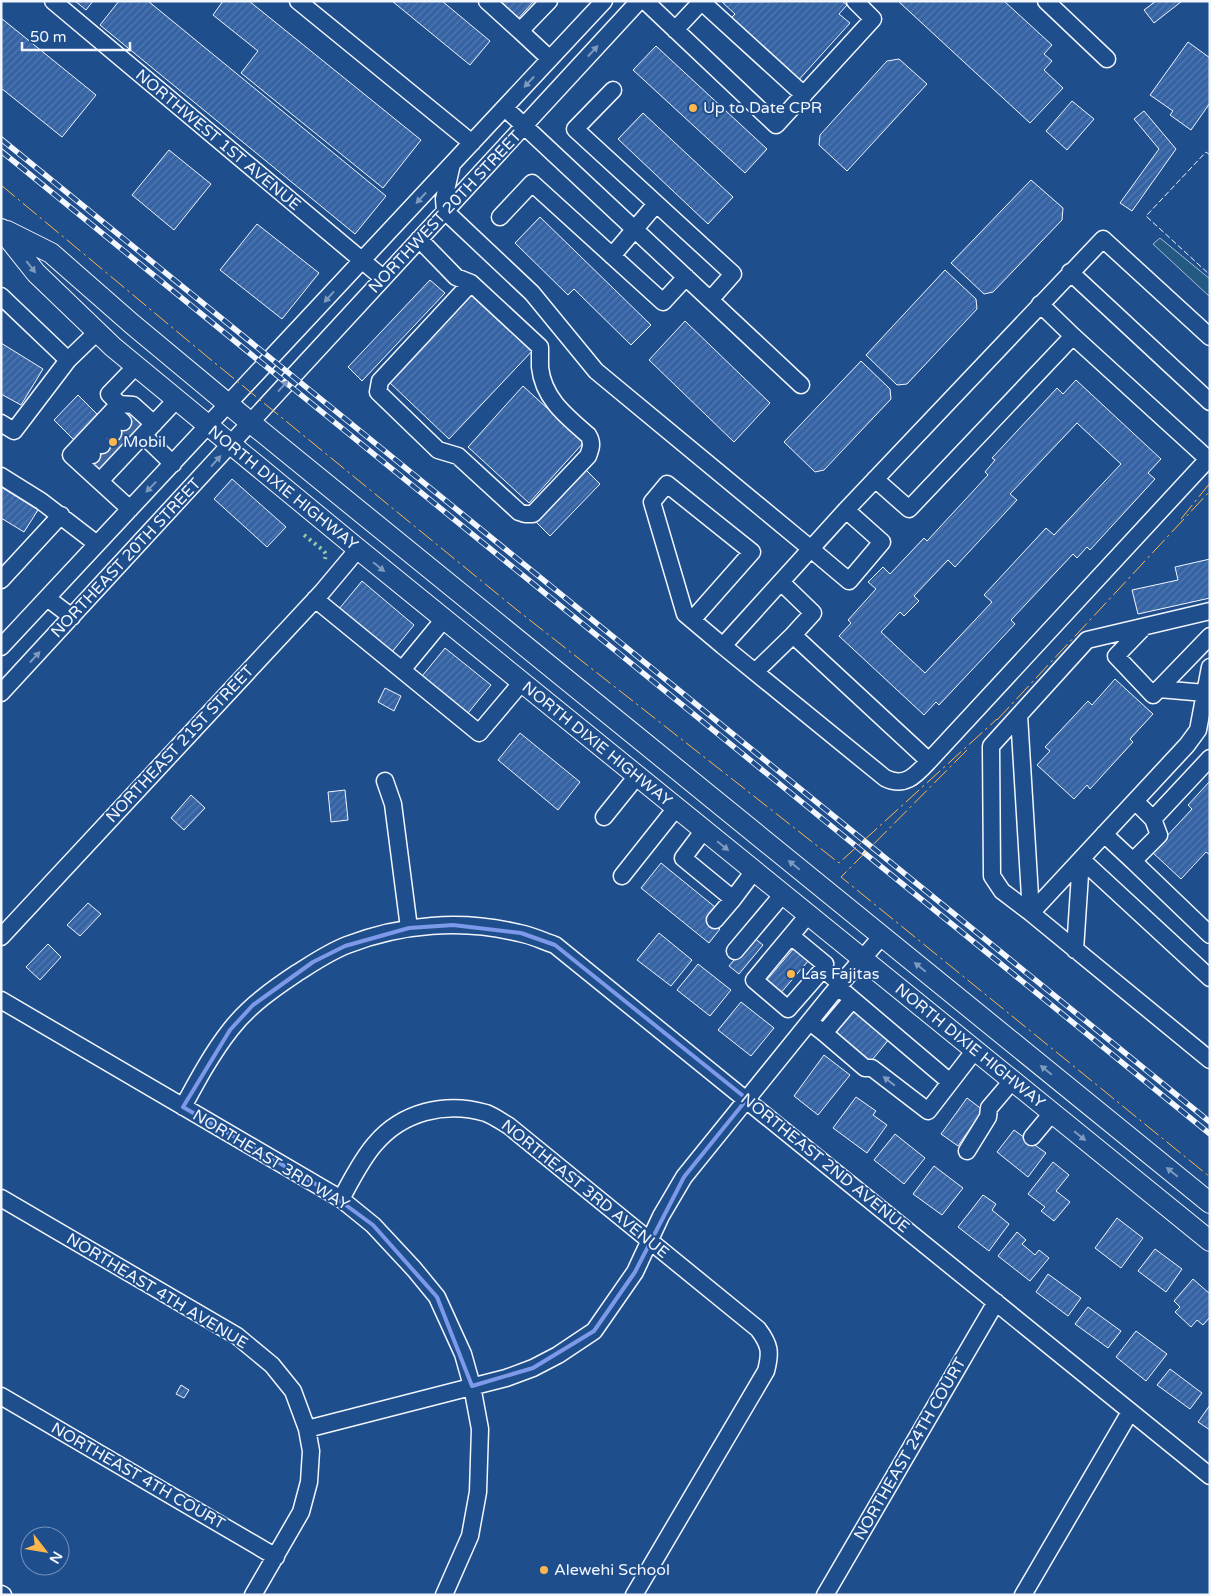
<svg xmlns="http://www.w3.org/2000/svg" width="1211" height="1596" viewBox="0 0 1211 1596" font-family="'Varela Round',sans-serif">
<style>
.grass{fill:#245a82;stroke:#a8bbd7}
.building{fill:url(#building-hatch);stroke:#f2f6ff;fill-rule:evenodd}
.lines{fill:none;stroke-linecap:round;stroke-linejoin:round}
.minor-tunnel{stroke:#3f679d;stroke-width:16;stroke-dasharray:16 8;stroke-linecap:butt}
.minor-casing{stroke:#f2f6ff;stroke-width:19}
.major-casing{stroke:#f2f6ff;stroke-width:22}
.minor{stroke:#1f4e8c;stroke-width:16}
.major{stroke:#1f4e8c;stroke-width:20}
.rail-casing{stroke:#f2f6ff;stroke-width:5.5}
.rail{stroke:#1f4e8c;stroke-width:4;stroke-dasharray:11;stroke-linecap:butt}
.hedge{stroke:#97c8a6;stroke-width:4;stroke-dasharray:2.5 4;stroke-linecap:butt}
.fence{stroke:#f2f6ff;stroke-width:1;stroke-dasharray:6 2.5;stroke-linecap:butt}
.power{stroke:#ffb74d;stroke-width:1;stroke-dasharray:18 4 2.5 4;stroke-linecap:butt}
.oneway{fill:#7e9ac0}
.marked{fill:none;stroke:#7d9aea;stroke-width:4;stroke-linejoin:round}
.poi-dot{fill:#ffb74d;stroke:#1f4e8c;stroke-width:2}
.labels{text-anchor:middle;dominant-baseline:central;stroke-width:4;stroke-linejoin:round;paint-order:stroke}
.poi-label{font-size:16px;fill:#f2f6ff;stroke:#1f4e8c;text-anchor:start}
.street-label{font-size:16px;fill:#f2f6ff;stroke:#1f4e8c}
</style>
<defs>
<pattern id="building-hatch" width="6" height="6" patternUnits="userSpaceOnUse" patternTransform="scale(1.25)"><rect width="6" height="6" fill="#3563a3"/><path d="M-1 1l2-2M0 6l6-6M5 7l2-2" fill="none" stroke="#537ab1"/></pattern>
</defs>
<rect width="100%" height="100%" fill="#1f4e8c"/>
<path class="grass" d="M1160,238L1210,279V297L1153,244Z"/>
<path class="building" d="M75,1H93L86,10Z
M119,1H148L386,196L355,234L100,25Z
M223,1H249L421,140L383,188L241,73L258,51L213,15Z
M392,1H442L490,41L470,65Z
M497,1H534L515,22Z
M842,1L847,5L839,14L850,23L796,83L728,21L735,14L722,2Z
M898,1H1004L1052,45L1044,54L1052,61L1044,70L1063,88L1030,123Z
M1156,1H1182L1154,23L1144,10Z
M1,18L96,95L62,137L1,88Z
M1188,42L1210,58V103L1191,130L1170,115L1173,111L1150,95Z
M656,46L767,149L745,173L633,70Z
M899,59L927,84L847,171L819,145L820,135L887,61Z
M1072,101L1094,119L1067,150L1046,131Z
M1144,111L1176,149L1132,211L1120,203L1159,149L1134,119Z
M643,113L733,197L708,224L618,139Z
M169,150L211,184L174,230L132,195Z
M1031,180L1063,208L1062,220L993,292L984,294L951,263Z
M540,217L651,325L631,345L574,289L568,295L515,243Z
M257,224L319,273L282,319L220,270Z
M945,270L976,299L977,309L907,384L897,385L866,355Z
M430,280L445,293L362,381L348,367Z
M473,291L534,349L449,439L388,381Z
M685,321L770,403L734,442L649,360Z
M1,343L43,369L21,405L1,394Z
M861,361L890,389L891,399L824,470L815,472L784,442Z
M1076,380L1161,459L1148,473L1155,479L1090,550L1087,547L1077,558L1073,554L1011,620L1015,624L939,705L936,702L924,715L839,636L851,623L848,620L876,589L868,582L883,567L890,574L924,538L927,541L988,475L985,472L995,460L992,458L1057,388L1063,394ZM1077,423L1121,464L1054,535L1046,528L984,595L992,602L925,673L881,632L900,612L904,616L919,601L914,596L948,560L955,567L1017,500L1010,494Z
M523,386L584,442L529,503L468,447Z
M78,395L99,416L75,441L54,420Z
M135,410L146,420L100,469L89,459Z
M586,470L600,484L550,536L536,522Z
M232,479L286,527L267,547L214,499Z
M1,487L38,510L24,532L1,518Z
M1210,559V598L1138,614L1132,590L1178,580L1175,567Z
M362,581L414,625L392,652L339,609Z
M445,648L491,685L464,718L418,681Z
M1115,679L1153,714L1130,739L1133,742L1090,789L1087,785L1074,799L1037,765L1050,751L1045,747L1088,701L1092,705Z
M385,688L401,696L394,711L378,702Z
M520,733L580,782L558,810L498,760Z
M1210,781V855L1206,852L1181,879L1152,852L1192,809L1188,805Z
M345,790L348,820L331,822L328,792Z
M191,795L205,808L184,830L171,818Z
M661,863L715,907L706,918L720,929L709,943L641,888Z
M88,903L101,914L80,936L67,925Z
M659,933L692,960L671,986L637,960Z
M753,937L763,945L739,974L729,966Z
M48,944L61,957L40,980L26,967Z
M795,947L809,960L779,995L765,982Z
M698,964L731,990L710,1016L677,990Z
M741,1002L774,1028L751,1056L718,1030Z
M853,1007L890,1038L868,1065L830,1034Z
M824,1055L850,1075L818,1115L794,1096Z
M856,1097L876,1111L873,1115L887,1125L867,1153L833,1128Z
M967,1098L983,1110L958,1146L941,1134Z
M1014,1130L1046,1153L1028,1177L997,1152Z
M895,1134L925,1158L904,1184L874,1160Z
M1053,1162L1069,1175L1056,1191L1070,1202L1054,1221L1041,1211L1045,1207L1028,1194Z
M934,1166L963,1188L942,1215L913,1194Z
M983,1195L996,1204L992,1210L1009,1224L989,1251L958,1227Z
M1117,1218L1143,1238L1121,1268L1095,1248Z
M1017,1232L1026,1240L1022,1244L1035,1255L1039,1250L1049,1258L1030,1281L998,1256Z
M1155,1249L1182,1269L1166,1292L1138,1271Z
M1048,1274L1081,1298L1068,1316L1036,1292Z
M1193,1279L1210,1294V1317L1203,1325L1197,1320L1191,1327L1175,1312L1180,1307L1174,1301Z
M1088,1307L1121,1331L1108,1348L1075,1324Z
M1136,1331L1167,1354L1146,1381L1116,1357Z
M1170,1369L1202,1393L1190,1409L1157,1385Z
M181,1385L189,1390L184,1398L176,1394Z
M1210,1405V1430L1198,1422Z"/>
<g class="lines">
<path class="minor-tunnel" d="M123,422L134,433
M113,433L124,444
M102,445L113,455
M92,455L103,466"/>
<defs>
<path id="minor" d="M53,1L383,278
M298,1L472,143
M487,1L520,31
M549,1L520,31L550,59
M645,1L776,125L873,19L855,1
M1046,1L1107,59
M702,2L804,95
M675,30L702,1
M613,90L575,129L733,274L710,300
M505,108L801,385
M452,164L444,199L445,211L532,293L596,371L799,539L849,581L882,542L846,510L730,638L723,646L685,614L652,502L667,484L752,552L692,620
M500,217L532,183L663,302L686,277
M419,239L456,277L471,283L540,347C540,354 540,360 540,367C543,398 566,416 588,435C593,443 591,448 588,456L533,514H525L519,512L458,456L438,450L378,392L380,381L471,283
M612,256L656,204
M1070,272L1210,402
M1,296L68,360L97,332
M1073,336L1208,459
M119,404L133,405L154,424
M112,412L123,422
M1,423L14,431L68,360
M102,423L113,433
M91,434L102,445
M143,435L173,464
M81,445L92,455
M1,476L41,501L97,544
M875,479L909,509L1073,336L1040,304
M100,481L176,400
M130,509L71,455L119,404L109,394L136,366
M846,510L1103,239L1210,337
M1,580L61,515
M781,582L813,613L793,635
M47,598L72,617
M315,599L479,733L522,682
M1144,627L1116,656L1153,695L1210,636
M723,646L885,778C905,788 916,775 929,761L1210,457
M1,647L604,1
M1210,667L1198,730L1187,745L1031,913L1210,1060
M402,670L444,619
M755,672L793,635L929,761
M1159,689L1205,693
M1,693L639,1
M1019,715L1031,913
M385,781L393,804L409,928
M1135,801L1153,819L1210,758
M604,817L637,776
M704,830L683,858L733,899L754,871
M1104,834L1133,861L1159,835L1153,819
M1133,861L1210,935
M622,876L676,808
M1031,913L1002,891L992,876L991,746L1087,640L1210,611
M808,915L754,980L788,1009L823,969L841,984
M715,920L733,899
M791,936L825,964L823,969
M1,937L322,592L358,549
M1075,950L1081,859L1210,978
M735,951L783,894
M838,987L950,1082
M1,1000L341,1199L373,1225L414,1269L437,1297L463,1354L472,1386L480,1429L478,1492L470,1536L444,1595
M815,1026L824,1033L852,1000
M824,1033L865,1068H872L928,1111L975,1050
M183,1107C197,1081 212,1053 231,1029C249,1006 273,989 297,973C313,963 329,952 347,945C401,924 462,919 519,933C531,935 543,941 555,945L1210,1476
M1032,1137L1052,1113
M967,1151L988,1117L989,1108L1012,1081
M1,1198L237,1336L272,1365L293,1391L307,1429L311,1451L309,1482L301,1512L253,1595
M341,1199C351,1181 361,1160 375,1144C402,1112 445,1101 486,1113C494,1116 502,1122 509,1126L758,1329C770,1345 771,1352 766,1371L634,1595
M1,1396L276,1557
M307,1429L506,1378L533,1368L558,1355L594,1331L635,1272L661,1216L684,1177L831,995L882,936
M1,1594L3,1595
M825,1595L996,1302
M1023,1595L1130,1412"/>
<path id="major" d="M1,229L36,273L113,347L358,549L1210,1241
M7,231L51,253L132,324L251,423L1210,1203"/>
</defs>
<use href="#minor" class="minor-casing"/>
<use href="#major" class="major-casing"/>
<use href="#minor" class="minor"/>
<use href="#major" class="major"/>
<defs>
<path id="rail" d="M1,139L1210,1122
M1,151L1210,1134"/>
</defs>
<use href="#rail" class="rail-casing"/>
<use href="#rail" class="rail"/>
<path class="hedge" d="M304,535L324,551L326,554L325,559"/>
<path class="fence" d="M1210,155L1206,152L1146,216L1210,275"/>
<path class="power" d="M1,185L210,359L517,610L839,863L997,719
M1181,519L1210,483
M997,720L1210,491
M967,750L841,877L1210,1177"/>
</g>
<defs><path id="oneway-solid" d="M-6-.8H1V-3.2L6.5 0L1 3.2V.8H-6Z" transform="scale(1.25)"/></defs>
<g class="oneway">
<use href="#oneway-solid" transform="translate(593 51) rotate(-47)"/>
<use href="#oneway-solid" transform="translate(529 82) rotate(133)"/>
<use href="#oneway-solid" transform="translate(421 198) rotate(133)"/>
<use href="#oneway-solid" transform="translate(31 267) rotate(52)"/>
<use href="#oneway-solid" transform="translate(329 297) rotate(132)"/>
<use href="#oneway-solid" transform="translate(283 386) rotate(-48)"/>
<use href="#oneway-solid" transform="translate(216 461) rotate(-48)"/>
<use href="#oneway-solid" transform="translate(151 487) rotate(134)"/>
<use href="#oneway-solid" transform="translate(379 567) rotate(39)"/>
<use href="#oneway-solid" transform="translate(35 657) rotate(-47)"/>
<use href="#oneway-solid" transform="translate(723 846) rotate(39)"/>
<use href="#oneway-solid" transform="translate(794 865) rotate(-141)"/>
<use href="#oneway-solid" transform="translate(920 967) rotate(-141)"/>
<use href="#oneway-solid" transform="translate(1046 1070) rotate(-141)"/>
<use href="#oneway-solid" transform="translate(889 1081) rotate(-142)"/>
<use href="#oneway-solid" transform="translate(1080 1136) rotate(39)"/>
<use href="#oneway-solid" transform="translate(1172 1172) rotate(-141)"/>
</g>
<path class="marked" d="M453,925L521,933L555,945L747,1099L684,1177L635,1272L594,1331L533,1368L472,1386L437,1297L373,1225L324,1189L183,1107L230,1030L253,1005L313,962L345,946L409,928Z"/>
<g class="poi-dot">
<circle cx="693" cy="108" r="5"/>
<circle cx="113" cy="442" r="5"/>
<circle cx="791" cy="974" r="5"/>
<circle cx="544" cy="1570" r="5"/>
</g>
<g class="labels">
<g class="poi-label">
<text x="703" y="108">Up to Date CPR</text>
<text x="123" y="442">Mobil</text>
<text x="801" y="974">Las Fajitas</text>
<text x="554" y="1570">Alewehi School</text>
</g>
<g class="street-label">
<text transform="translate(218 140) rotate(40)">NORTHWEST 1ST AVENUE</text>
<text transform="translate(445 212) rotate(-47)">NORTHWEST 20TH STREET</text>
<text transform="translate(283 488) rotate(39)">NORTH DIXIE HIGHWAY</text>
<text transform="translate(126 558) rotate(-47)">NORTHEAST 20TH STREET</text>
<text transform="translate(180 744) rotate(-47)">NORTHEAST 21ST STREET</text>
<text transform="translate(597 744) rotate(39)">NORTH DIXIE HIGHWAY</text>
<text transform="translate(970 1046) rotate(39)">NORTH DIXIE HIGHWAY</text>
<text transform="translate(271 1160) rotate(31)">NORTHEAST 3RD WAY</text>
<text transform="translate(825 1163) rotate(39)">NORTHEAST 2ND AVENUE</text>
<text transform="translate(585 1189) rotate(39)">NORTHEAST 3RD AVENUE</text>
<text transform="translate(157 1291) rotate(31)">NORTHEAST 4TH AVENUE</text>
<text transform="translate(910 1449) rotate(-60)">NORTHEAST 24TH COURT</text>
<text transform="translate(138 1476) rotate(30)">NORTHEAST 4TH COURT</text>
</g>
</g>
<rect width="1211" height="1596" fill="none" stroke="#f2f6ff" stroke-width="5"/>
<g transform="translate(45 1551) rotate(121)"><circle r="24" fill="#1f4e8c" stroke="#7391ba"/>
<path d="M0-4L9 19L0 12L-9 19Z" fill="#ffb74d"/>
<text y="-8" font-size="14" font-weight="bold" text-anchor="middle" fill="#f2f6ff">N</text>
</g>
<path d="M22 42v8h108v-8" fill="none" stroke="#f2f6ff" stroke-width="2.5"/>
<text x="30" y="42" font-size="15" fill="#f2f6ff" stroke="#1f4e8c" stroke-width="4" paint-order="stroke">50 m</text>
</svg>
